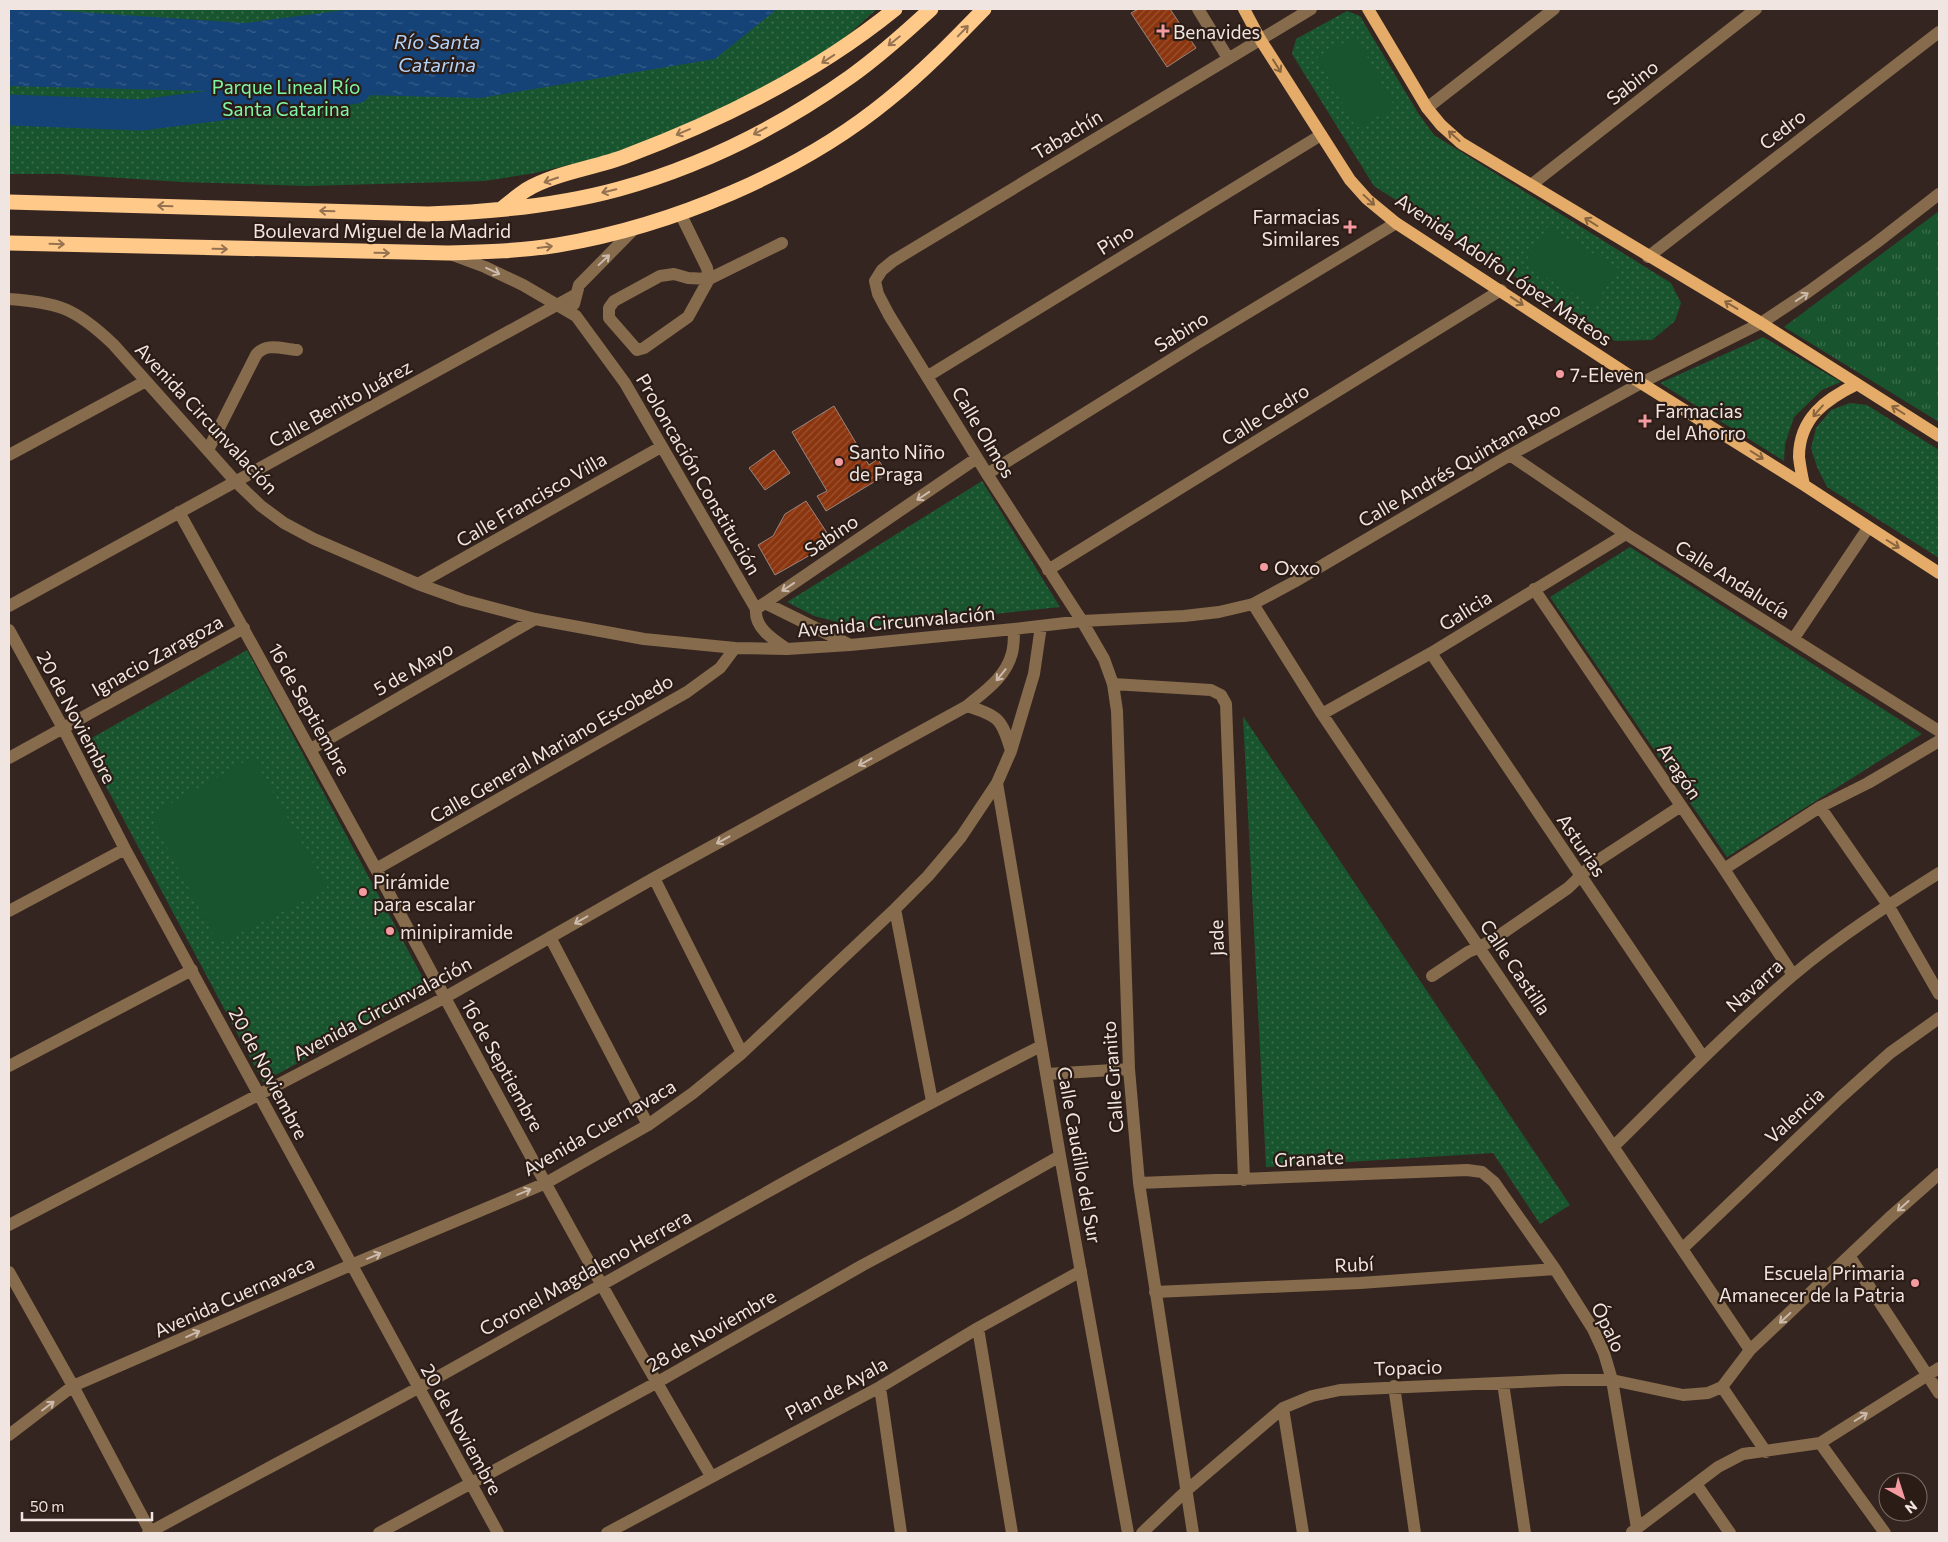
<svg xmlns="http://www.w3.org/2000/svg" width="1948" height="1542" viewBox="0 0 1948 1542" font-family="Commissioner,sans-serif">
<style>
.grass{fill:url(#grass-tufts)}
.park{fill:url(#park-dots)}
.pitch{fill:#18552e}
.water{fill:url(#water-ripples)}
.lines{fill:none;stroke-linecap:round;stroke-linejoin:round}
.river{stroke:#154377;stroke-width:31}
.building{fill:url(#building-hatch);stroke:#99857e}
.minor{stroke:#866b4c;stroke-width:12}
.major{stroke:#e4ac68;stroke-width:12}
.highway{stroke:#ffc98a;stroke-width:15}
.oneway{stroke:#957250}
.oneway2{stroke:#88643f}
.oneway3{stroke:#ccbaad}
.poi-dot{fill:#f49aa1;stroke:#2b1c16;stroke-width:2}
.labels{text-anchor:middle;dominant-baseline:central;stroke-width:4.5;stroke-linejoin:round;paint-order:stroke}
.poi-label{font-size:19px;fill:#f1e5e1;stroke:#2b1c16;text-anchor:start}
.street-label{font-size:19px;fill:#f1e5e1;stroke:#2b1c16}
.park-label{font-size:19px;fill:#80f6a5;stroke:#2b1c16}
.water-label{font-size:20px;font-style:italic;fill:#b3d2f8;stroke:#2b1c16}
</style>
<defs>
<pattern id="grass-tufts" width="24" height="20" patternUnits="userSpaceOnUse" patternTransform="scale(1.25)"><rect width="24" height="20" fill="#18552e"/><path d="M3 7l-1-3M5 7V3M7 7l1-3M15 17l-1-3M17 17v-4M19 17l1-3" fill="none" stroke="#3a6d4c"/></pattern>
<pattern id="park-dots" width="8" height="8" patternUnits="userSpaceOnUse" patternTransform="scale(1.25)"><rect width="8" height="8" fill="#18552e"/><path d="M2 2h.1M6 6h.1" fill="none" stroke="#3a6d4c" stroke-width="1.8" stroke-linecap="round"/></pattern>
<pattern id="water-ripples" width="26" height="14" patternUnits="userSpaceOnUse" patternTransform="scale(1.25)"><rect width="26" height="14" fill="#154377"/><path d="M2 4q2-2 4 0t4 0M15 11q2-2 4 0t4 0" fill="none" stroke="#385e8a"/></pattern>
<pattern id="building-hatch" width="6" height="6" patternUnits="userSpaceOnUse" patternTransform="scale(1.25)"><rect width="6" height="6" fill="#8b350f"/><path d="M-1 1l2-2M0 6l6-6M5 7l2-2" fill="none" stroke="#9c5232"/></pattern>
</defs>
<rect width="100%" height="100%" fill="#352520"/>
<path class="grass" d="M1939,211V422L1784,327Z"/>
<path class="park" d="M9,9H877L840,42L731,110L606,156L535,173L485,181L307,186L182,182L60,174H9Z
M1347,11L1360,16L1418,113L1434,135L1671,283L1681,303L1675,321L1652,340L1615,341L1374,186L1292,54L1296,39Z
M1763,337L1841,382L1822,390L1794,417L1785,444L1784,461L1660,383Z
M1850,403L1867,405L1939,450V558L1827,487L1817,467L1811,448L1816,428L1831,410Z
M982,481L1060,607L861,628L814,616L787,602Z
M1630,547L1922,734L1727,857L1550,597Z
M247,650L430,991L263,1082L83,743Z
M1243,716L1570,1205L1540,1224L1493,1153L1266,1167Z"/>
<path class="pitch" d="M1356,36L1395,107L1356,128L1317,57Z
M1548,227L1618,268L1594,306L1524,264Z
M253,757L328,889L218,944L150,815Z"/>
<path class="water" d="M9,9H34L245,23L353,9H777L715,59L480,98L9,86Z"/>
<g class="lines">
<path class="river" d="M9,110L141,115L356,88"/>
</g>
<path class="building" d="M1138,9H1170L1196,48L1167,67L1131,13Z
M834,406L869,465L878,459L887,474L826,511L817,496L827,491L792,432Z
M774,450L790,473L765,490L749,468Z
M806,501L833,542L775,575L758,545L773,536L785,514Z"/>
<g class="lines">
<path class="minor" d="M1198,9L1228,58
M1427,108L1554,9
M1531,185L1756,9
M680,213L707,268L709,279L782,243
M450,254L485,267L523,285L576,316L625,383L756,609C754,628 774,640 787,649
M1648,257L1939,32
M674,274L688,278L709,279L688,317L644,348L637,350L609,318V308L614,301L660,276Z
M9,299C60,303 75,308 113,344L236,482L261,506L284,523L314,539L418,584L463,600L535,619L644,639L735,648L787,649L850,645L1014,629L1082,621L1184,616L1219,612L1253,604L1294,582L1510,455L1641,383L1761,323L1808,292L1876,243L1939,194
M574,304L579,285L637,226
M928,376L1321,135
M208,450L256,355C266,342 282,349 297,350
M9,455L146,381
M1510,455L1626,534L1939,731
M987,474L1196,344L1396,223
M179,512C245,632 312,751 377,871C486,1074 594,1277 711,1476
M1048,570L1501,290
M418,584L661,447
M1534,589L1724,869L1793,975
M765,603L850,645
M1253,604L1322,714L1750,1350
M9,606L575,295
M756,609L977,458
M9,630L63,728L125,849L498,1533
M1794,638L1868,528
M1431,653L1703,1057
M1113,684L1211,690L1221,695L1226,704L1244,1180
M967,706C999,716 1002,719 1011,751
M1322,714L1431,653L1626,534
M311,749L535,619
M9,758L244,628
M997,783L1060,1156L1128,1533
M1820,807L1888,905L1939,994
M376,869L687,692L720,668L735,648
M1724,869L1820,807L1868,783L1939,741
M654,878L742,1053
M895,909L932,1101
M9,911L125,849
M550,937L648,1125
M1432,976L1468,952L1480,947L1497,937L1568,888L1594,863L1681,806
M9,1066L192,970
M1047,1074L1129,1069
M1613,1147C1672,1089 1729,1030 1792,976C1838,937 1888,905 1939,873
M1139,1183L1467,1170L1482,1172L1494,1182L1555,1269L1593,1329L1604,1353L1612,1380L1637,1528
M9,1225L444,998L654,878L967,706C985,691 1006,677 1012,653C1014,646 1014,637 1014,629
M1682,1249L1840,1098L1890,1053L1939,1018
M1850,1257L1939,1393
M9,1272L73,1386L151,1533
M1155,1292L1360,1283L1555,1269
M978,1328L1012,1533
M1503,1383L1525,1533
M1394,1386L1415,1533
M880,1387L901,1533
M1722,1387L1750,1350L1889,1218L1939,1174
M1722,1387L1766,1452
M1283,1408L1303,1533
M9,1435L73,1386L351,1265L546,1183L648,1125L693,1093L742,1053L895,909L928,876L961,837L997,783L1011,751L1034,674L1041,626
M1820,1443L1885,1533
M1696,1484L1730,1533
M1632,1532L1718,1467L1743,1454L1820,1443L1939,1368
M148,1533C237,1484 328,1437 418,1388C625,1273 829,1153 1041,1046
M379,1533L656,1383L863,1265L958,1214L1060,1156
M607,1533L880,1387L978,1328L1081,1271
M1142,1533L1187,1490L1283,1408L1312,1396L1340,1390L1563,1380H1612L1683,1395L1708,1393L1722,1387
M1193,1533L1139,1183L1129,1069L1117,711L1113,684L1104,659L1082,621L987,474L889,315L878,294L875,281L882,270L893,261L1311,9"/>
<path class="major" d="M1244,9L1260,39L1350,180L1367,199L1396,223L1641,383L1804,485L1939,573
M1368,9L1427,108L1441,125L1461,143L1761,323L1939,436
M1804,485C1802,476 1800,466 1799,457C1799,418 1826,399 1857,384"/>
<path class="highway" d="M9,202L428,214C492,212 557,206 619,189C701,166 781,126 850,77C878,57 905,33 931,9
M501,209C509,203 517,196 526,190C554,173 595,168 626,156C722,120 815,74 895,9
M9,243L448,253C485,252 521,251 558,245C671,226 799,173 888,100C923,72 953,41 984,9"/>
</g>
<defs><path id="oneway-shaft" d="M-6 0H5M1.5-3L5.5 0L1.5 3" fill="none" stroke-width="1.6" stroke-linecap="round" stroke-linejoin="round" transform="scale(1.25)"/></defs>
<g class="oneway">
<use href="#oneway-shaft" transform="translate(963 31) rotate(-46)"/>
<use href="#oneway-shaft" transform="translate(894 41) rotate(141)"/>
<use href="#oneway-shaft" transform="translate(828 59) rotate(147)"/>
<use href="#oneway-shaft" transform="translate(760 131) rotate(152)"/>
<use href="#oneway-shaft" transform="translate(683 132) rotate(157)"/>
<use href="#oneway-shaft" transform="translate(551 180) rotate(161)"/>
<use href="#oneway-shaft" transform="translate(609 191) rotate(167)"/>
<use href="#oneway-shaft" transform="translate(165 206) rotate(-178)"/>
<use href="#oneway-shaft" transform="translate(327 211) rotate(-178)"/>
<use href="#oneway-shaft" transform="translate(57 244) rotate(2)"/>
<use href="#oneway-shaft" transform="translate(545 247) rotate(-7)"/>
<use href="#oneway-shaft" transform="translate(220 249) rotate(1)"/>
<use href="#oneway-shaft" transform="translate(382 253) rotate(1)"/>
</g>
<g class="oneway2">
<use href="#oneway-shaft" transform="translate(1277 66) rotate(58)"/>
<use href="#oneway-shaft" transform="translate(1454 136) rotate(-138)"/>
<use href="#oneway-shaft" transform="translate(1369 200) rotate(43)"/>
<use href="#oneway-shaft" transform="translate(1591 222) rotate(-148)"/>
<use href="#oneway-shaft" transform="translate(1517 301) rotate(33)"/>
<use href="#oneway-shaft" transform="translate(1731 305) rotate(-149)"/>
<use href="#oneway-shaft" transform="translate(1898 410) rotate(-148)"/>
<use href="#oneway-shaft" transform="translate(1818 411) rotate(131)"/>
<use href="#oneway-shaft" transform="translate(1757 455) rotate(32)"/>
<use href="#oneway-shaft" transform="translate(1893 544) rotate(32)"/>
</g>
<g class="oneway3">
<use href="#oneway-shaft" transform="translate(604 260) rotate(-43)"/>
<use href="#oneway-shaft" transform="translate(493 271) rotate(25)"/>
<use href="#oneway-shaft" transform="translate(1802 297) rotate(-34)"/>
<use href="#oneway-shaft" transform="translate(923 496) rotate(146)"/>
<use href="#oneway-shaft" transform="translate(788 587) rotate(146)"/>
<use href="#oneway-shaft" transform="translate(1001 675) rotate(129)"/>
<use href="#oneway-shaft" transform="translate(865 762) rotate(151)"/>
<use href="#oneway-shaft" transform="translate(723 840) rotate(151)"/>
<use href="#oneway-shaft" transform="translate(581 920) rotate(150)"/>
<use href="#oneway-shaft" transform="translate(524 1192) rotate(-23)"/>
<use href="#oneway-shaft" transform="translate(1903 1206) rotate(138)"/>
<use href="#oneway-shaft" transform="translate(374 1256) rotate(-23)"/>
<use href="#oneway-shaft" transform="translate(1785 1318) rotate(137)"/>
<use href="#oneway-shaft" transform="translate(193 1334) rotate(-24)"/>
<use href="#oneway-shaft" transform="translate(48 1406) rotate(-37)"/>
<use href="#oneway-shaft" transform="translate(1861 1417) rotate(-32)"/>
</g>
<g class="poi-dot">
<path d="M1160.5 23.5h5v5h5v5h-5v5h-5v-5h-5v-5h5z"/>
<path d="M1347.5 219.5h5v5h5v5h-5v5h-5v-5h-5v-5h5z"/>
<circle cx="1560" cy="374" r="5"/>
<path d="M1642.5 413.5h5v5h5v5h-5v5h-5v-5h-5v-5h5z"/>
<circle cx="839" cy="462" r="5"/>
<circle cx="1264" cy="567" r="5"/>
<circle cx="363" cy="892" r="5"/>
<circle cx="390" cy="931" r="5"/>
<circle cx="1915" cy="1283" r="5"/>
</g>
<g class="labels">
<g class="poi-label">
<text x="1173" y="31">Benavides</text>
<text x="1340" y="216" text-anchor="end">Farmacias<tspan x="1340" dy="22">Similares</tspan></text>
<text x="1570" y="374">7-Eleven</text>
<text x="1655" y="410">Farmacias<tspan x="1655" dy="22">del Ahorro</tspan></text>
<text x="849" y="451">Santo Niño<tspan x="849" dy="22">de Praga</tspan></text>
<text x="1274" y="567">Oxxo</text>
<text x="373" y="881">Pirámide<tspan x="373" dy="22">para escalar</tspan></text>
<text x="400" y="931">minipiramide</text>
<text x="1905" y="1272" text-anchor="end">Escuela Primaria<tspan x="1905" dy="22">Amanecer de la Patria</tspan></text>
</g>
<g class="street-label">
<text transform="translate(1632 82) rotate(-38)">Sabino</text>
<text transform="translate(1782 129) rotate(-38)">Cedro</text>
<text transform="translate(1067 134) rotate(-31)">Tabachín</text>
<text x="382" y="230">Boulevard Miguel de la Madrid</text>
<text transform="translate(1115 239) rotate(-32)">Pino</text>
<text transform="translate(1504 269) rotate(34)">Avenida Adolfo López Mateos</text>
<text transform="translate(1181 331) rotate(-32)">Sabino</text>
<text transform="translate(340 403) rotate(-29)">Calle Benito Juárez</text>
<text transform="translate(1265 414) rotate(-32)">Calle Cedro</text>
<text transform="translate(207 418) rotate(47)">Avenida Circunvalación</text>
<text transform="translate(984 432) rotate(59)">Calle Olmos</text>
<text transform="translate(1459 464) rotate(-30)">Calle Andrés Quintana Roo</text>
<text transform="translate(699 474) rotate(60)">Proloncación Constitución</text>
<text transform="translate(531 499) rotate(-30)">Calle Francisco Villa</text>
<text transform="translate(831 535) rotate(-34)">Sabino</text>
<text transform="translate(1733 579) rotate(32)">Calle Andalucía</text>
<text transform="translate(1465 610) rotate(-32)">Galicia</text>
<text transform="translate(896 621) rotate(-5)">Avenida Circunvalación</text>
<text transform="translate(157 655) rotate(-29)">Ignacio Zaragoza</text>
<text transform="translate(413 668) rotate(-30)">5 de Mayo</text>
<text transform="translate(310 709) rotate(61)">16 de Septiembre</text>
<text transform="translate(77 717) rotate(62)">20 de Noviembre</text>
<text transform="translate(551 748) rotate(-30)">Calle General Mariano Escobedo</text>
<text transform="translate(1680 771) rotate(56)">Aragón</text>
<text transform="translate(1582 845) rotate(56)">Asturias</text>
<text transform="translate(1216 938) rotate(-92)">Jade</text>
<text transform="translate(1516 967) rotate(56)">Calle Castilla</text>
<text transform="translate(1754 985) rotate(-42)">Navarra</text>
<text transform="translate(382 1008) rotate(-28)">Avenida Circunvalación</text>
<text transform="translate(503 1065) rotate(61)">16 de Septiembre</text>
<text transform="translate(269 1073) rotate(62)">20 de Noviembre</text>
<text transform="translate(1112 1077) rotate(-94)">Calle Granito</text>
<text transform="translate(1794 1115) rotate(-43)">Valencia</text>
<text transform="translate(599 1127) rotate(-30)">Avenida Cuernavaca</text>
<text transform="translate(1080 1155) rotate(80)">Calle Caudillo del Sur</text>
<text transform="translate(1309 1158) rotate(-3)">Granate</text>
<text transform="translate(1354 1264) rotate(-3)">Rubí</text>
<text transform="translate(585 1272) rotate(-29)">Coronel Magdaleno Herrera</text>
<text transform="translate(234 1296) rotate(-24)">Avenida Cuernavaca</text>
<text transform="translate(1609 1327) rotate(64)">Ópalo</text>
<text transform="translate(711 1330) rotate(-30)">28 de Noviembre</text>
<text transform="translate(1408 1367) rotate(-2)">Topacio</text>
<text transform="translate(836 1388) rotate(-28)">Plan de Ayala</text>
<text transform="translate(462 1429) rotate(61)">20 de Noviembre</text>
</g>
<g class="park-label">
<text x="286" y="86">Parque Lineal Río<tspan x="286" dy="22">Santa Catarina</tspan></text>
</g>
<g class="water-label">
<text x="437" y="41">Río Santa<tspan x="437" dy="23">Catarina</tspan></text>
</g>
</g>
<rect width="1948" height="1542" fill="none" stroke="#f1e5e1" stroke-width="20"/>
<g transform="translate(1903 1497) rotate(141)"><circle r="24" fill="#2b1c16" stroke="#7a6c67"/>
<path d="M0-4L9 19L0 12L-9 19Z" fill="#f49aa1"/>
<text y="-8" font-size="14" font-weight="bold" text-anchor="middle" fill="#f1e5e1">N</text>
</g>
<path d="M22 1512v8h130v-8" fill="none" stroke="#f1e5e1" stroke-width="2.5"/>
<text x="30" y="1512" font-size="15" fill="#f1e5e1" stroke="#2b1c16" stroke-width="4" paint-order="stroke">50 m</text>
</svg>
